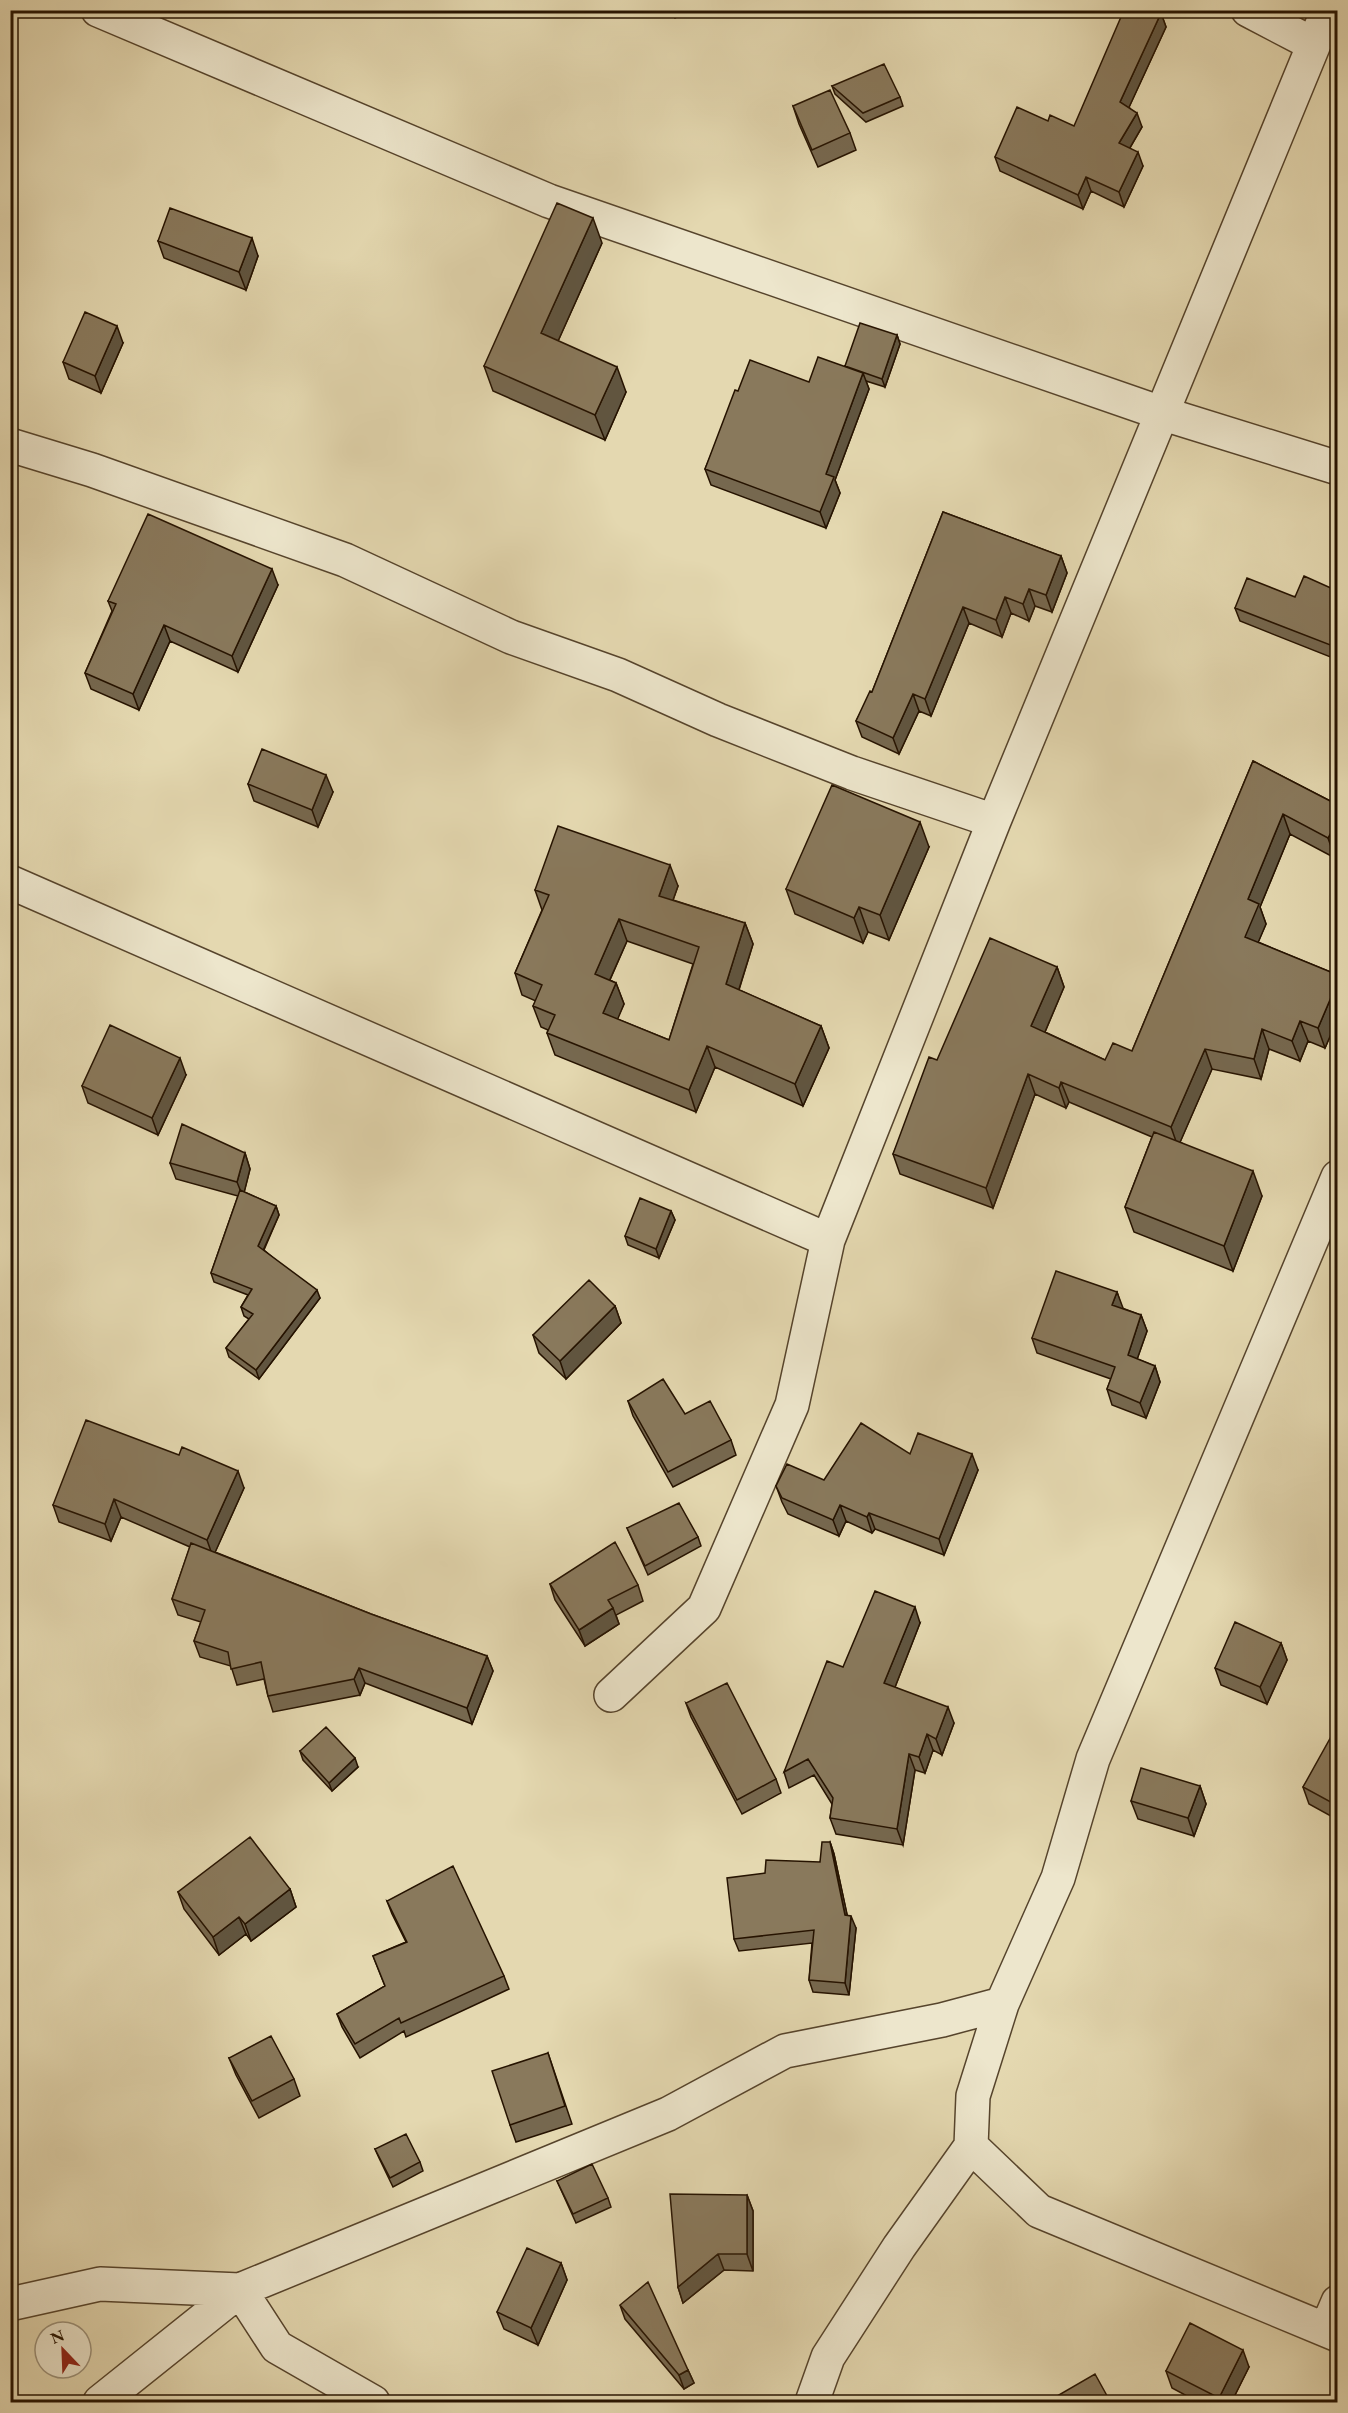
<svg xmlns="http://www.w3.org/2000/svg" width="1348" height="2413" viewBox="0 0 1348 2413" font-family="'EB Garamond',serif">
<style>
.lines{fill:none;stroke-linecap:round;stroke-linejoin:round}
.minor-casing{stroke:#56442c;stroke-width:36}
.minor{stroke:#ede6cc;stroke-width:33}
.wall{fill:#76684f;stroke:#261300;stroke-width:1.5;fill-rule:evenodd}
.shaded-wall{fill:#605540;stroke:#261300;stroke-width:1.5}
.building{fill:#89795c;stroke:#261300;stroke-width:1.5;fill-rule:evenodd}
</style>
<rect width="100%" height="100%" fill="#e4d8b0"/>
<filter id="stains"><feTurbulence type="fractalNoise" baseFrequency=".00333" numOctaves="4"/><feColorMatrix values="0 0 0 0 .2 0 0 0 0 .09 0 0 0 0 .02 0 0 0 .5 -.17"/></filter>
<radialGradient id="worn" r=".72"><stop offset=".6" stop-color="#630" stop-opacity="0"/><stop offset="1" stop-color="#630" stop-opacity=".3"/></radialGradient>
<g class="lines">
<defs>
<path id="minor" d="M98,10L549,201L1164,414L1338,468
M1248,10L1313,44
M10,445L92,470L345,560L511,637L618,675L718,720L852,773L994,821
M10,882L828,1240
M1338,1177L1093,1759L1058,1878L1002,2004L973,2096L971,2146L1039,2211L1338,2335
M611,1695L704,1608L792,1405L828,1240L994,821L1328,10
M10,2304L100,2284L240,2290L277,2347L373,2402
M1326,2330L1338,2302
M100,2402L240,2290L668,2114L785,2051L942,2020L1002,2004
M812,2402L828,2357L899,2247L971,2146"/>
</defs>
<use href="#minor" class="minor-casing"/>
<use href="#minor" class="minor"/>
</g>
<path class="wall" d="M672,10H692L675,18Z
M1161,13L1166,27L1129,107L1142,127L1130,148L1143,166L1124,207L1091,191L1083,209L1000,171L995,157L1048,121L1074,126Z
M832,86L900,97L903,106L866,122L835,94Z
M793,106L850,133L856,150L818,167L799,124Z
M1338,119V143L1333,131Z
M158,241L258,256L246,290L164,258Z
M602,243L558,341L626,392L605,440L493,391L484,366Z
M897,335L900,344L885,387L866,381L869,389L835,480L840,493L826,528L711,485L705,469L738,391L809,382L845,367Z
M123,343L101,393L69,379L63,362Z
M943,512L1061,556L1067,573L1052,612L1035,606L1029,621L1011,613L1002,637L969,623L931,716L919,711L899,754L862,737L856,721L872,692Z
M1338,579V660L1240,621L1235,608L1333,589Z
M278,585L238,672L170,641L139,710L91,689L85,673L112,611L108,601Z
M1253,761L1338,805V854L1335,858L1290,834L1260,907L1266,924L1258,942L1338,975V1018L1325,1048L1308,1041L1300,1061L1269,1049L1261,1079L1212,1069L1180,1142L1262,1196L1233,1271L1134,1232L1125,1207L1152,1137L1069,1102L1066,1108L1035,1094L993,1208L900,1174L893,1154L937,1060L1057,967L1064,987L1045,1032L1105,1060L1132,1051Z
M248,784L333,792L318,827L254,801Z
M929,847L889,940L868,932L863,943L795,914L786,889Z
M678,886L673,900L745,923L753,944L739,990L821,1026L829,1048L803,1106L715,1067L696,1112L555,1055L547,1033L548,1030L541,1027L533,1006L536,1001L522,995L515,973L542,910L535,890ZM627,941L693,964L669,1040L617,1019L624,1004L616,983L610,980Z
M186,1075L158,1135L88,1103L82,1086Z
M245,1153L250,1169L244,1192L276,1206L279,1215L264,1250L320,1298L259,1379L229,1357L226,1348L249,1319L244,1316L241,1307L248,1295L214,1282L211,1273L238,1196L176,1179L170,1163Z
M671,1211L675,1220L659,1258L628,1245L625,1236Z
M1117,1292L1122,1308L1141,1315L1147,1331L1137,1359L1155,1366L1160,1382L1146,1418L1112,1405L1107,1389L1111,1379L1037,1353L1032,1338Z
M615,1306L621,1323L566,1379L539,1353L533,1335Z
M628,1401L685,1414L731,1440L736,1455L673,1487L633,1416Z
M910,1454L978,1470L944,1555L875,1529L872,1533L846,1521L839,1536L788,1514L782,1502L776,1486L824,1480Z
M244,1488L215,1552L371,1614L487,1656L493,1671L472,1724L365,1683L360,1695L273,1712L268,1696L264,1679L237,1685L231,1666L200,1657L194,1641L201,1622L178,1615L172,1599L190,1547L121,1517L111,1541L59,1522L53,1505Z
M627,1528L698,1537L701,1546L648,1575Z
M550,1584L638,1585L643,1601L616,1615L619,1624L585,1646L555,1600Z
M920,1623L895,1687L954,1723L942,1755L933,1750L925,1773L915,1770L903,1845L836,1834L830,1818L832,1804L814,1775L789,1788L784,1772L843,1667Z
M1281,1643L1287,1660L1267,1704L1221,1685L1215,1668Z
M686,1703L776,1779L781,1793L742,1814L691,1717Z
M1338,1738V1820L1309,1804L1303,1787Z
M300,1751L358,1767L332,1791L303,1760Z
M1200,1786L1206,1804L1194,1836L1138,1819L1131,1801Z
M830,1842L834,1854L847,1915L856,1928L849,1995L813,1992L809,1980L812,1943L739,1951L734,1939L820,1862Z
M290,1889L296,1907L251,1941L246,1934L219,1955L184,1909L178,1892Z
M387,1901L504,1976L509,1989L406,2037L404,2031L360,2058L342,2027L337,2014L385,1986L373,1956L406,1942L392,1914Z
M548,2053L572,2124L516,2142L510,2125Z
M229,2058L294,2079L300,2096L259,2118L236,2075Z
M375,2149L420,2162L423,2171L393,2187L379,2158Z
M557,2181L608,2198L611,2207L576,2223Z
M747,2195L753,2211V2271L724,2270L683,2303L678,2287Z
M561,2263L567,2280L538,2345L504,2329L497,2312Z
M620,2305L688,2370L694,2383L684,2389L625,2319Z
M1249,2367L1231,2403H1200L1172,2388L1166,2371Z"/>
<path class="shaded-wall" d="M1161,13L1166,27L1125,116L1120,102Z
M1137,113L1142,127L1124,158L1119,143Z
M1138,152L1143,166L1124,207L1119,192Z
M1086,177L1091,191L1083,209L1078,195Z
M593,218L602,243L550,359L541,333Z
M252,238L258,256L246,290L239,272Z
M117,326L123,343L101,393L95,376Z
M897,335L900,344L885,387L882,379Z
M617,367L626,392L605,440L595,415Z
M863,373L869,389L835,480L840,493L826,528L820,512L826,474Z
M1061,556L1067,573L1052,612L1046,595Z
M272,569L278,585L238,672L232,656Z
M1029,589L1035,606L1029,621L1023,604Z
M1005,597L1011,613L1002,637L996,620Z
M963,607L969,623L931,716L925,699Z
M164,625L170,641L139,710L133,694Z
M913,694L919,711L899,754L893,738Z
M326,775L333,792L318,827L312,810Z
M1283,814L1290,834L1260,907L1266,924L1252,957L1245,937L1248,899Z
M1338,820V854L1335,858L1328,838Z
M920,822L929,847L889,940L880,915Z
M670,865L678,886L667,917L659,896Z
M859,907L868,932L863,943L854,918Z
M619,919L627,941L603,995L595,974Z
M745,923L753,944L734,1005L726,984Z
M1057,967L1064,987L1039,1046L1031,1026Z
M1338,981V1018L1325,1048L1318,1028Z
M616,983L624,1004L611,1035L603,1013Z
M1300,1021L1308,1041L1300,1061L1292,1041Z
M821,1026L829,1048L803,1106L795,1084Z
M1262,1029L1269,1049L1261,1079L1254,1059Z
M707,1046L715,1067L696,1112L689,1090Z
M1205,1049L1212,1069L1178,1147L1171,1127Z
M180,1058L186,1075L158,1135L152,1118Z
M1028,1074L1035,1094L993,1208L986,1188Z
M1061,1082L1069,1102L1066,1108L1059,1088Z
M245,1153L250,1169L243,1197L237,1182Z
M1253,1171L1262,1196L1233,1271L1224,1246Z
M276,1206L279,1215L261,1255L258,1246Z
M671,1211L675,1220L659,1258L656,1249Z
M317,1290L320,1298L259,1379L256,1370Z
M1117,1292L1123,1308L1118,1320L1112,1305Z
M615,1306L621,1323L566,1379L560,1361Z
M1141,1315L1147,1331L1133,1371L1128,1355Z
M1155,1366L1160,1382L1146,1418L1140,1403Z
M972,1454L978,1470L944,1555L939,1539Z
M238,1471L244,1488L213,1557L207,1540Z
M114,1499L121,1517L111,1541L105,1524Z
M840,1505L846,1521L839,1536L833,1520Z
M869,1513L875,1529L872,1533L867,1517Z
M915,1607L920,1623L890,1700L884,1683Z
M613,1608L619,1624L585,1646L579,1630Z
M1281,1643L1287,1660L1267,1704L1260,1687Z
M487,1656L493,1671L472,1724L467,1708Z
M359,1668L365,1683L360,1695L354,1679Z
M948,1707L954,1723L942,1755L936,1739Z
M927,1734L933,1750L925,1773L919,1757Z
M909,1754L915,1770L903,1845L897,1829Z
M355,1758L358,1767L332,1791L329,1783Z
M1200,1786L1206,1804L1194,1836L1188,1818Z
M830,1842L834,1854L850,1928L845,1915Z
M290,1889L296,1907L251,1941L245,1924Z
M851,1916L856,1928L849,1995L845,1983Z
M239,1917L246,1934L219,1955L213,1937Z
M747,2195L753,2211V2271L747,2254Z
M718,2254L724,2270L683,2303L678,2287Z
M561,2263L567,2280L538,2345L531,2328Z
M1243,2350L1249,2367L1231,2403H1220L1219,2398Z
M688,2370L694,2383L684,2389L679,2375Z"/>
<path class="building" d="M1124,10H1139L1161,13L1120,102L1137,113L1119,143L1138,152L1119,192L1086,177L1078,195L995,157L1017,107L1048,121L1050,115L1074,126Z
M884,64L900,97L863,113L832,86Z
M830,90L850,133L812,150L793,106Z
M1338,119V133L1333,131Z
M557,203L593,218L541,333L617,367L595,415L484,366Z
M170,208L252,238L239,272L158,241Z
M85,312L117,326L95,376L63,362Z
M860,323L897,335L882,379L845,366Z
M818,357L863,373L826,474L834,477L820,512L705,469L735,390L738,391L750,360L809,382Z
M943,512L1061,556L1046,595L1029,589L1023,604L1005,597L996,620L963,607L925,699L913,694L893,738L856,721L870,691L872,692Z
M148,514L272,569L232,656L164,625L133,694L85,673L116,604L108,601Z
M1304,576L1333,589L1338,579V648L1235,608L1247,578L1295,597Z
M262,749L326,775L312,810L248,784Z
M1253,761L1338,805V820L1328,838L1283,814L1248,899L1259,904L1245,937L1338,975V981L1318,1028L1300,1021L1292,1041L1262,1029L1254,1059L1205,1049L1171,1127L1061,1082L1059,1088L1028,1074L986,1188L893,1154L929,1057L937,1060L990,938L1057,967L1031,1026L1105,1060L1113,1043L1132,1051Z
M832,785L920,822L880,915L859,907L854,918L786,889Z
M558,826L670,865L659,896L745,923L726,984L821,1026L795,1084L707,1046L689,1090L547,1033L555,1015L533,1006L542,985L515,973L549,895L535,890ZM619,919L699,947L669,1040L603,1013L616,983L595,974Z
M110,1025L180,1058L152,1118L82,1086Z
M182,1124L245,1153L237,1182L170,1163Z
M1154,1132L1253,1171L1224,1246L1125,1207Z
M240,1190L276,1206L258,1246L317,1290L256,1370L226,1348L253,1314L241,1307L252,1289L211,1273Z
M640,1198L671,1211L656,1249L625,1236Z
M1056,1271L1117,1292L1112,1305L1141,1315L1128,1355L1155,1366L1140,1403L1107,1389L1115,1367L1032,1338Z
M589,1280L615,1306L560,1361L533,1335Z
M663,1379L685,1414L710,1401L731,1440L668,1472L628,1401Z
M86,1420L179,1455L182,1447L238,1471L207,1540L114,1499L105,1524L53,1505Z
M861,1423L910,1454L918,1433L972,1454L939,1539L869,1513L867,1517L840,1505L833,1520L782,1498L776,1486L787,1464L824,1480Z
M679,1503L698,1537L645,1566L627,1528Z
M615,1542L638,1585L608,1600L613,1608L579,1630L550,1584Z
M191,1543L371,1614L487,1656L467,1708L359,1668L354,1679L268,1696L261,1662L231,1669L228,1652L194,1641L205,1610L172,1599Z
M875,1591L915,1607L884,1683L948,1707L936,1739L927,1734L919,1757L909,1754L897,1829L830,1818L833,1798L808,1759L784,1772L827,1661L843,1667Z
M1235,1622L1281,1643L1260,1687L1215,1668Z
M727,1683L776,1779L737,1800L686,1703Z
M326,1727L355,1758L329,1783L300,1751Z
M1332,1735L1338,1738V1806L1303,1787Z
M1141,1768L1200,1786L1188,1818L1131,1801Z
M250,1837L290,1889L245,1924L239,1917L213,1937L178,1892Z
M822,1842H830L845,1915L851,1916L845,1983L809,1980L814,1930L734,1939L727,1878L765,1873L766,1860L820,1862Z
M453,1866L504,1976L401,2023L399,2018L355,2044L337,2014L385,1986L373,1956L407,1942L387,1901Z
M271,2036L294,2079L252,2101L229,2058Z
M548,2053L565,2106L510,2125L492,2071Z
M406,2134L420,2162L390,2178L375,2149Z
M592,2164L608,2198L573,2214L557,2181Z
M670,2194L747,2195V2254H718L678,2287Z
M527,2248L561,2263L531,2328L497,2312Z
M648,2282L688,2370L679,2375L620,2305Z
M1190,2323L1243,2350L1219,2398L1166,2371Z
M1095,2374L1111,2403H1045Z"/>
<rect width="1348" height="2413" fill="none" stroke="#e4d8b0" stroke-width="36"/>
<rect x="12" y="12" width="1324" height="2389" fill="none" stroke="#261300" stroke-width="3"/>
<rect x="18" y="18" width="1312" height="2377" fill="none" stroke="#261300" stroke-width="1.5"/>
<g transform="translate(63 2350) rotate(337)"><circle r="28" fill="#ede6cc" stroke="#9d927a" stroke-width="1.5"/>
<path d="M0-4.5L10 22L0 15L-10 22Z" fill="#8f2418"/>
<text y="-9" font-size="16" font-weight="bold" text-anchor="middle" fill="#261300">N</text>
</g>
<rect width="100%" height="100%" filter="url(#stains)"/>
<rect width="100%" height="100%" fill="url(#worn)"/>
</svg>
